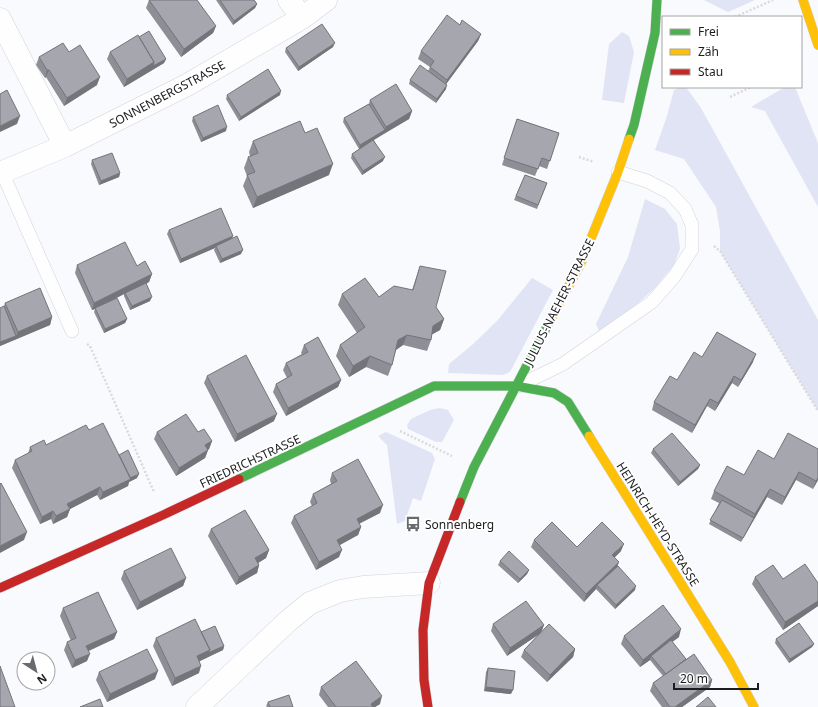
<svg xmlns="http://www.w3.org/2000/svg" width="818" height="707" viewBox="0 0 818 707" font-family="'Noto Sans',sans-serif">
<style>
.green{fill:#e1e4f4}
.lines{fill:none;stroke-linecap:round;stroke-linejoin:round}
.lane-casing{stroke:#d3d4d7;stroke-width:14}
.street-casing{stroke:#d3d4d7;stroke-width:23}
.fast-casing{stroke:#d3d4d7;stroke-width:10}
.slow-casing{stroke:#d3d4d7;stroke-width:10}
.jam-casing{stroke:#d3d4d7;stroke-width:10}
.path{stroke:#dadada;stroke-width:2.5;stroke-dasharray:2 2;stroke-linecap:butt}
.lane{stroke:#fefeff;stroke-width:13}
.street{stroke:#fefeff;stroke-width:22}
.fast{stroke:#4caf50;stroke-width:9}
.slow{stroke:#ffc107;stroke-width:9}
.jam{stroke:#c62828;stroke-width:9}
.wall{fill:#8e8f96}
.shaded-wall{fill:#74747a}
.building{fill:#a5a6ae;stroke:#74747a}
.labels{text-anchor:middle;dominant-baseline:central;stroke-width:4;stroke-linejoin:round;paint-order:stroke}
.street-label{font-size:12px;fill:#1b1c1f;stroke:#fff}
.poi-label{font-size:12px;fill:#1b1c1f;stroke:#fff;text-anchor:start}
</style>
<rect width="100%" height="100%" fill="#f9fafd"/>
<path class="green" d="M704,0H755L728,12Z
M622,32L629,36L634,52L624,103L602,100L609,44Z
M681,87H686L701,108L818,320V411L720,251V231L716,207L684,159L655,150L666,119L674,90Z
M785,87H795L818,143V207L765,111L751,107Z
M645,199L665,209L677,224L680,249L674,265L654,289L637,304L599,331L596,324L628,257Z
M532,278L553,290L510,372L503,375L448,373L449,364L472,345L497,321Z
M440,408L448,410L454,420L442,442H436L408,429L407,425L411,419L430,410Z
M386,432L432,453L435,459L421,501L413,498L405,521L397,524L387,445L378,436Z"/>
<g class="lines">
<defs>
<path id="lane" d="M2,172L72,331
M518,386L563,364L652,302L674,277L692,249V225L685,209L670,193L647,181L618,172"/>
<path id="street" d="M289,0L302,18
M0,19L65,146
M0,173L65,146L187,85L302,18L326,0
M197,707L288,621L310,603L340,591L363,587L429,583"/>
<path id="fast" d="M629,139L634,125L655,33L657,0
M239,479L434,386H516L554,393L568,402L589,436
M460,502L474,467L551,319"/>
<path id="slow" d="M803,0L818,45
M551,319L581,263L618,172L629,139
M589,436L730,662L754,707"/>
<path id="jam" d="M0,588L163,515L239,479
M428,707L424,680L423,630L429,583L460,502"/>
</defs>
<use href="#lane" class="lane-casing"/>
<use href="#street" class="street-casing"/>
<use href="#fast" class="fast-casing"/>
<use href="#slow" class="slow-casing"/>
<use href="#jam" class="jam-casing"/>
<path class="path" d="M735,17L773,0
M730,97L751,87
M579,157L594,162
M714,246L720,251L818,411
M87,344L90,346L154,492
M400,431L452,456"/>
<use href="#lane" class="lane"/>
<use href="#street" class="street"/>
<use href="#fast" class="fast"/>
<use href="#slow" class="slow"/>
<use href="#jam" class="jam"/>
</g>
<path class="wall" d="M149,0L216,26L213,33L181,57L146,8Z
M216,0H254L257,4L255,8L233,25Z
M460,25L481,34L478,41L446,84V89L436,103L409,84L410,80L428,71L430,67L418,59L421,51Z
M139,37L166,59L164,63L124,87L107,59L110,52Z
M333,47L298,71L285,52L286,48Z
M69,52L97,85L64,106L46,77L45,78L36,65L39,57Z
M227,95H280L239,121L226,99Z
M370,100L412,111L409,119L374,140L383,161L362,175L351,158L352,154L367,144L359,149L343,122L344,118L369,104Z
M193,117L226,131L201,142L192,121Z
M517,119L559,133L547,169L539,166L535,176L502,165Z
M305,133L329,175L253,208L243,186L247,176L244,168L248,157L250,156L249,152L253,141Z
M92,160L120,173L119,177L99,185L91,164Z
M525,175L547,183L537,209L514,200Z
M169,230L232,238L241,254L220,263L214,250L215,248L180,263L167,234Z
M77,265L137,266L152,274L149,282L146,284L150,301L130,310L124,296V294L111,301L127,319L125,323L104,333L94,312L95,309L92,310L75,273Z
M420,266L436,307L444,319L440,330L431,335V340L427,351L403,345L396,350L392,365L388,376L366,367L349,377L336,356L340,345L357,333L338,305L342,294L379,297L412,290Z
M5,303L52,317L50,325L0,346L4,306Z
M304,345L341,380L338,387L286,416L273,392L276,384L287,378L283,370L286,363L302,354L301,353Z
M702,357L753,362L738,387L732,383L715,411L707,406L692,433L652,410L654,402L677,380Z
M207,376L274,421L235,442L204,383Z
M89,430L119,455L137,478L129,482L128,486L100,500L97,495L70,509L67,517L53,524L51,519L40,524L12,468L15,460L28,454L30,447L46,445Z
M157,432H198L212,441L209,449L208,450L205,458L176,476L154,439Z
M653,449L700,465L698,469L678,486L651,453Z
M774,459L818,480L813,489L796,480L782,505L767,497L741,542L709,524L719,503L711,499L714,491Z
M332,473L380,513L359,524L361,527L358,535L340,545L339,557L316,570L291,523L294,516L312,506L310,502L313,494L331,484L330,480Z
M211,529L269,550L266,558L258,563L259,565L257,573L236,585L208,536Z
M534,540L577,547L621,551L614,558L618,566L635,590L615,609L596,589L584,602L531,547Z
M500,561L529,570L527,574L518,583L498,565Z
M124,571L186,578L183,586L137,610L121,579Z
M755,577L783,579L818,583V606L783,630L752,584Z
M63,608L117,632L114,639L89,651L87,661L72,668L64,650L67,642L71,641L60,616Z
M493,624L544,625L541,632L575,649L573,657L547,682L521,657L524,650L540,633L507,656L491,631Z
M201,632L224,646L223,650L199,661V673L172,686L153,646L156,638Z
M624,636L679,637L672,642L686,659L712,680L710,687L682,707H662L650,691L653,683L663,676L650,660L640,667L621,644Z
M776,639L814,644L812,647L789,663L775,643Z
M488,668L511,694L484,691L486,672Z
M99,672L155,679L107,702L96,680Z
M321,687L380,704L375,707H328L319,695Z
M268,702L293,707H267L266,706Z"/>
<path class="shaded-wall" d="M257,4L255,8L233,25L234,21Z
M216,26L213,33L181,57L184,49Z
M481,34L478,41L444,87L447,80Z
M335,43L333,47L298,71L299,67Z
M166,59L164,63L124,87L127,79L154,62Z
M47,70H49L46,77L45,78Z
M100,77L97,85L64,106L67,98Z
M447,85L446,89L436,103L437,99Z
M281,91L280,95L239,121L241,117Z
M412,111L409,119L383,134L386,127Z
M20,116L17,124L0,132V126Z
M227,127L226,131L201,142L203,138Z
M385,130L383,134L359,149L360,145Z
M385,157L383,161L362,175L363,171Z
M333,164L329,175L253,208L257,197Z
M120,173L119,177L99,185L101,181Z
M233,236L232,240L216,246L215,248L180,263L181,259Z
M243,250L241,254L220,263L222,259Z
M152,274L149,282L126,294L125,293L124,294L96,308H95V309L92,310L94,303Z
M152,297L150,301L130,310L132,306Z
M52,317L50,325L0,346V342L16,336L18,332Z
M127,319L125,323L104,333L105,329Z
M444,319L440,330L429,336L433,326Z
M407,335L403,345L394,351L398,340Z
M756,354L753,362L738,387L741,380Z
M370,356L366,367L349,377L353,366Z
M734,376L732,383L715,411L718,403Z
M341,380L338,387L286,416L288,408Z
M710,399L707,406L692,433L695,425Z
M277,414L274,421L235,442L237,434Z
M212,441L209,449L202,453L205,445Z
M208,450L205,458L176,476L179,468Z
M700,465L698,469L678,486L680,482Z
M799,472L796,480L782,505L785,497Z
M139,474L137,478L129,482L128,486L100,500L103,492Z
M818,478V480L813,489L816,481Z
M100,487L97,495L70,509L67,517L53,524L56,516L67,504Z
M770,489L767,497L741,542L755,514Z
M383,505L380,513L354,526L357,519Z
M53,511L51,519L40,524L42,517Z
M361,527L358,535L334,548L337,540Z
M27,532L24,540L0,553V546Z
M624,544L621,551L609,563L612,555Z
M269,550L266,558L253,566L255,558Z
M342,550L339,557L316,570L319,562Z
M619,562L616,570L597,585L596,589L584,602L586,594Z
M259,565L257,573L236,585L239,577Z
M529,570L527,574L518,583L520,579Z
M186,578L183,586L137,610L140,602Z
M636,586L635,590L615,609L616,605Z
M818,601V606L783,630L785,622Z
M544,625L541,633L507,656L510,648Z
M681,629L679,637L652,657L651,656L650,660L640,667L643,660Z
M117,632L114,639L83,653L86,646Z
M814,644L812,647L789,663L790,659Z
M224,646L223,650L194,664L197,656L210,650Z
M575,649L573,657L547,682L550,675Z
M90,654L87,661L72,668L75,660Z
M201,666L199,673L172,686L175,678Z
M158,671L155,679L107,702L110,694Z
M712,680L710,687L682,707H675Z
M486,687L513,690L511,694L484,691Z
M382,696L380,704L375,707H370L371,704Z"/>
<path class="building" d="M149,0H197L216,26L184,49Z
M220,0H254L257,4L234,21Z
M447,15L460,25L462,20L481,34L447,80L430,67L434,61L421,51Z
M322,24L335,43L299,67L286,48Z
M149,31L166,59L153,66L154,62L139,37Z
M138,35L154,62L127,79L110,52Z
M63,43L69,52L80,45L100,77L67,98L49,70H47L39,57Z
M420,65L447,85L437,99L410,80Z
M268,69L281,91L241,117L227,95Z
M396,84L412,111L386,127L370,100Z
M7,90L20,116L0,126V94Z
M369,104L385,130L360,145L344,118Z
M218,105L227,127L203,138L193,117Z
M517,119L559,133L550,161L542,158L538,169L504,158Z
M300,121L305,133L317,128L333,164L257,197L247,175L255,172L248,157L258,153L253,141Z
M373,140L385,157L363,171L352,154Z
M112,153L120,173L101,181L92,160Z
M525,175L547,183L538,205L516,196Z
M221,208L233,236L181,259L169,230Z
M237,236L243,250L222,259L216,246Z
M125,242L137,266L145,261L152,274L94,303L77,265Z
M420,266L446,271L436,307L444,319L433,326L431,340L407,335L398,340L392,365L370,356L353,366L340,345L365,327L342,294L365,278L379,297L394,286L413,290Z
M146,283L152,297L132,306L125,293Z
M40,288L52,317L18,332L5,303Z
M117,298L127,319L105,329L95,308Z
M4,306L16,336L0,342V308Z
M717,332L756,354L741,380L734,376L718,403L710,399L695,425L654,402L670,376L677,380L694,352L702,357Z
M318,337L341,380L288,408L276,384L292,375L286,363L308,352L304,345Z
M246,355L277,414L237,434L207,376Z
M186,414L198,432L204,429L212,441L205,445L208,450L179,468L157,432Z
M103,423L131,479L103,492L100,487L67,504L70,509L56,516L53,511L42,517L15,460L32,451L30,447L44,440L46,445L86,425L89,430Z
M672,433L700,465L680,482L653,449Z
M788,433L818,449V478L816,481L799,472L785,497L770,489L755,514L714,491L727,466L744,475L758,450L774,459Z
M128,450L139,474L130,478L119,455Z
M358,459L383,505L357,519L361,527L337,540L342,550L319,562L294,516L317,503L313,494L337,481L332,473Z
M1,483L27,532L0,546V484Z
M722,500L754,518L743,538L710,520Z
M245,510L269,550L255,558L259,565L239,577L211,529Z
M552,522L577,547L602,522L624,544L612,555L619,562L586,594L534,540Z
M171,548L186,578L140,602L124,571Z
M509,551L529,570L520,579L500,561Z
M805,564L818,583V601L785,622L755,577L773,565L783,579Z
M618,566L636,586L616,605L597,585Z
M98,592L117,632L86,646L90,654L75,660L67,642L76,638L63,608Z
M526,601L544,625L510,648L493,624Z
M663,605L681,629L643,660L624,636Z
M195,619L210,650L197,656L201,666L175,678L156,638Z
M799,623L814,644L790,659L776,639Z
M549,624L575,649L550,675L524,650Z
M215,626L224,646L208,653L210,650L201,632Z
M671,640L686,659L666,674L651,656Z
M147,649L158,671L110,694L99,672Z
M694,654L712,680L675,707H670L653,683Z
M356,661L382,696L371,704L373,707H336L321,687Z
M0,666L15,707H0Z
M488,668L515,671L513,690L486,687Z
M289,695L293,707H270L268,702Z
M708,697L716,707H696Z
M100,699L103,707H80Z"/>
<defs>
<symbol id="bus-bare" viewBox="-9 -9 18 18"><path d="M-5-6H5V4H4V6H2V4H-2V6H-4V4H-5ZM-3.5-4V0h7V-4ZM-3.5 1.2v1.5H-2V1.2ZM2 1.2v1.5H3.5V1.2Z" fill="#696a6d" stroke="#fff" stroke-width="2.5" paint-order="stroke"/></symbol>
</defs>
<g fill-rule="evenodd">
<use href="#bus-bare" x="402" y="513" width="22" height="22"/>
</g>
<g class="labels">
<g class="street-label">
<text transform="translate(167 94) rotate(-28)">SONNENBERGSTRASSE</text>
<text transform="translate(559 302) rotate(-63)">JULIUS-NAEHER-STRASSE</text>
<text transform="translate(250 461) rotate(-25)">FRIEDRICHSTRASSE</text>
<text transform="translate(658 524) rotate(58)">HEINRICH-HEYD-STRASSE</text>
</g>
<g class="poi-label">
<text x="425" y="524">Sonnenberg</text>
</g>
</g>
<rect x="662" y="16" width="140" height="72" fill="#ffffff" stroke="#a4a4a5"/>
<rect x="670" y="29" width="20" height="6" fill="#4caf50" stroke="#a4a4a5"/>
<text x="698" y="36" font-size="12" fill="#1b1c1f">Frei</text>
<rect x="670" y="49" width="20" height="6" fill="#ffc107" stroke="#a4a4a5"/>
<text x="698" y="56" font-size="12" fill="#1b1c1f">Zäh</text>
<rect x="670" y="69" width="20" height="6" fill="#c62828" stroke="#a4a4a5"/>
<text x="698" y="76" font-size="12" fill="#1b1c1f">Stau</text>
<g transform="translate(36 671) rotate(144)"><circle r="19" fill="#ffffff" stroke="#a4a4a5"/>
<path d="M0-3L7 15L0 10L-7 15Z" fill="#696a6d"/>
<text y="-6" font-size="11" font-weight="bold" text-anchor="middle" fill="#1b1c1f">N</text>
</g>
<path d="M674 683v6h84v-6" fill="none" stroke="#1b1c1f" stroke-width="2"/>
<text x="680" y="683" font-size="12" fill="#1b1c1f" stroke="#ffffff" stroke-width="3" paint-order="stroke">20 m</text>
</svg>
